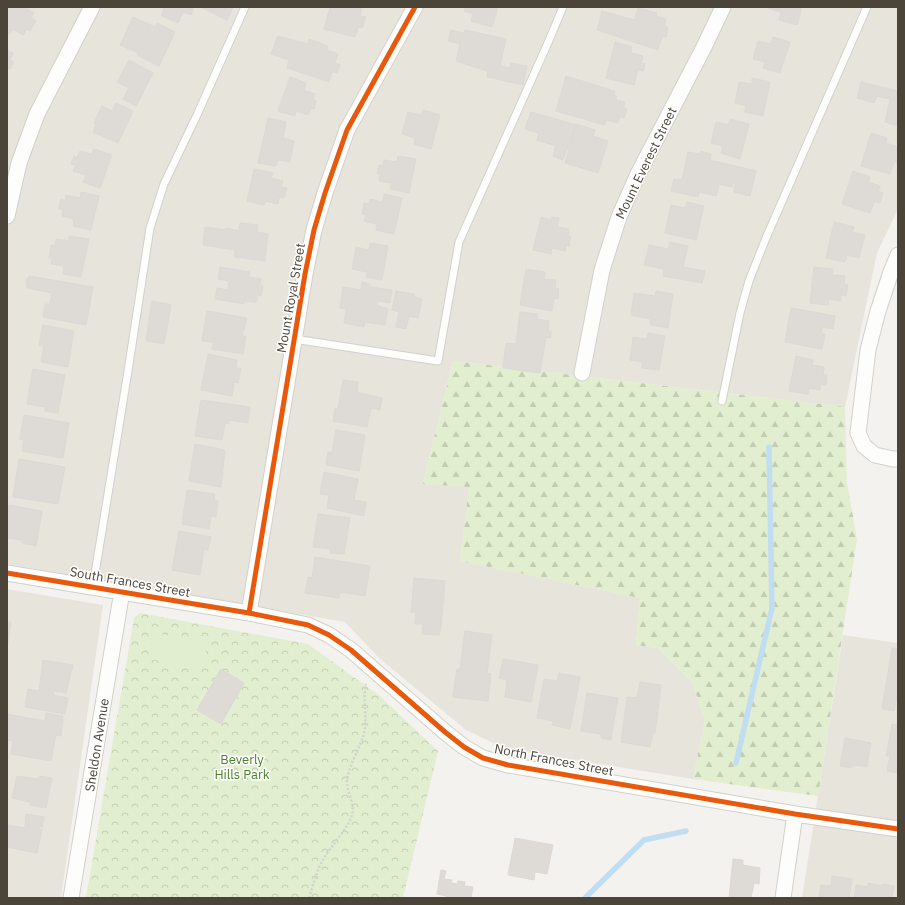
<svg xmlns="http://www.w3.org/2000/svg" width="905" height="905" viewBox="0 0 905 905" font-family="'IBM Plex Sans',sans-serif">
<style>
.residential{fill:#e7e4dc}
.forest{fill:url(#forest-firs)}
.park{fill:url(#park-crowns)}
.pitch{fill:#e1eecf}
.lines{fill:none;stroke-linecap:round;stroke-linejoin:round}
.stream{stroke:#c0ddf1;stroke-width:5.5}
.building{fill:#dedbd6;stroke:#dcd9d4}
.lane-casing{stroke:#d2d0cb;stroke-width:9}
.street-casing{stroke:#d2d0cb;stroke-width:17}
.path{stroke:#d3d2cc;stroke-width:2.5;stroke-dasharray:2 2;stroke-linecap:butt}
.lane{stroke:#fdfdfc;stroke-width:7}
.street{stroke:#fdfdfc;stroke-width:15}
.cycleway-casing{stroke:#fff;stroke-width:8}
.cycleway{stroke:#e8590c;stroke-width:5}
.labels{text-anchor:middle;dominant-baseline:central;stroke-width:3;stroke-linejoin:round;paint-order:stroke}
.street-label{font-size:13px;fill:#4b4439;stroke:#fff}
.park-label{font-size:13px;fill:#4a7f2a;stroke:#fff}
</style>
<defs>
<pattern id="forest-firs" width="22" height="20" patternUnits="userSpaceOnUse"><rect width="22" height="20" fill="#e1eecf"/><path d="M5 1l3.5 6h-7zM16 11l3.5 6h-7z" fill="#c3cdb2"/></pattern>
<pattern id="park-crowns" width="20" height="18" patternUnits="userSpaceOnUse"><rect width="20" height="18" fill="#e1eecf"/><path d="M2 6a3 3 0 1 1 6 0M12 15a3 3 0 1 1 6 0" fill="none" stroke="#c3cdb2"/></pattern>
</defs>
<rect width="100%" height="100%" fill="#f4f2ee"/>
<path class="residential" d="M7,7H898V209L877,253L845,407L453,361L423,483L469,487L460,561L640,598L636,645L658,648L692,682L705,720L693,779L506,749L466,730L379,658L345,622L7,564Z
M7,589L103,605L61,898H7Z
M843,635L898,643V898H802L818,796Z"/>
<path class="forest" d="M453,361L845,407L847,483L857,539L818,796L693,779L705,720L692,682L658,648L636,645L640,598L460,561L469,487L423,484Z"/>
<path class="park" d="M140,613L308,644L380,696L438,751L403,898H86L134,618Z"/>
<path class="pitch" d="M154,633L207,642L203,668L149,659Z"/>
<g class="lines">
<path class="stream" d="M736,763L772,608L769,447
M585,898L644,840L686,831"/>
</g>
<path class="building" d="M7,7H24L34,13L31,18L36,21L30,31L27,29L23,35L13,29L10,34L7,33Z
M160,7H194L191,15L183,12L178,23L161,15L164,9Z
M201,7H233L227,20Z
M330,7H362L360,16L366,17L362,28L358,27L355,37L324,29Z
M465,7H498L492,27L471,21L473,14L464,11Z
M765,7H802L797,25L779,20L781,12Z
M638,8L657,13L656,16L666,19L664,26L668,28L666,37L662,36L658,50L597,30L602,11L635,20Z
M133,17L155,27L157,23L175,32L159,66L137,55L138,53L120,45Z
M451,30L464,33L465,30L506,39L500,66L510,68L511,63L527,66L523,85L487,77V71L456,61L460,44L448,41Z
M278,36L308,44L309,39L328,46L327,50L338,54L335,63L340,65L337,73L332,72L329,82L287,68L289,60L271,54Z
M773,37L790,42L780,73L763,68L765,62L753,59L758,41L771,44Z
M615,42L632,47L631,53L643,56L641,63L645,64L643,71L638,70L634,85L606,78Z
M7,50L13,53L10,60L14,62L10,69L7,68Z
M129,60L153,73L136,106L123,99L129,88L117,82Z
M566,76L615,91L614,95L617,96L616,100L625,102L623,108L627,109L624,118L620,116L618,123L606,120L604,125L556,111Z
M290,77L306,83L304,90L315,94L313,100L316,101L314,109L311,108L308,115L296,111L295,116L278,111Z
M752,78L770,82L763,116L745,112L746,106L735,103L739,82L752,84Z
M861,82L898,91V126L885,122L890,99L877,96L874,103L857,98Z
M116,103L133,111L118,143L93,132L96,124L94,123L102,106L112,111Z
M423,110L440,115L431,149L414,144L415,138L402,134L408,112L421,115Z
M531,112L576,125L563,160L553,156L556,146L537,140L539,133L525,129Z
M268,118L286,122L283,138L294,141L290,162L278,160L276,166L258,163Z
M730,119L749,124L740,159L721,153L723,146L711,143L716,122L728,125Z
M576,124L595,130L593,136L608,141L598,173L565,163Z
M871,133L887,138L886,143L898,147L897,153H898V161L897,163L894,162L890,174L861,166Z
M94,149L112,155L100,188L83,182L86,175L73,171L76,165L71,164L74,156L77,158L80,151L92,154Z
M701,151L711,154L710,160L756,171L750,196L734,192L735,184L733,183L732,187L719,184L716,196L699,192L698,197L671,191L674,179L682,180L688,152L700,154Z
M398,156L416,159L409,193L390,189L391,183L379,181L380,174H377L379,165L383,166L384,160L397,162Z
M254,169L273,173L271,178L283,181L281,187L287,188L284,198L279,197L278,204L265,201L264,205L247,201Z
M853,171L870,177L868,182L880,186L878,191L883,193L880,203L875,201L870,213L842,204Z
M81,192L99,196L91,230L73,226L74,219L62,216L63,210L59,209L61,199L65,201L66,195L80,198Z
M384,194L402,198L394,234L376,230L377,224L364,221L366,215L362,214L364,203L369,204L370,199L382,202Z
M687,202L704,206L696,240L665,233L671,205L685,208Z
M541,217L551,220L552,217L559,218L557,227L569,229L568,236L571,237L569,246L566,245L565,251L552,248L551,254L533,250Z
M834,222L854,227L852,232L865,235L859,258L847,255L845,262L826,258Z
M240,223L258,225L257,232L268,234L265,261L235,257V250L203,245L205,227L226,230V228L239,231Z
M69,236L89,239L81,277L63,274L64,266L51,264L52,258H49L51,245L55,246L56,239L69,241Z
M670,242L688,246L683,267L705,271L702,283L663,276L664,269L644,265L649,245L668,249Z
M370,243L388,246L382,280L366,277L367,272L352,269L356,247L369,250Z
M220,267L250,272L249,277L261,279L260,285L263,286L261,296L258,295L256,302L244,301V304L215,299L217,288L228,290L229,281L218,279Z
M814,267L833,269L832,275L845,276L844,284L848,285L846,296L841,295V301L829,299L828,305L810,303Z
M526,269L545,272L544,279L556,280L555,288L559,289L558,299L554,298L552,311L520,305Z
M29,276L93,287L86,325L43,317L45,304H50L52,293L27,288L26,279H28Z
M362,282L370,284V287L392,290L390,303L378,301L377,305L388,309L385,325L365,322L364,327L344,323L346,309L340,308L343,287L361,290Z
M396,291L414,294V297L422,299L418,318L409,316L406,329L396,327L399,312L392,310Z
M656,291L673,294L668,328L650,325L651,319L631,315L634,293L655,296Z
M152,301L171,305L164,344L146,341Z
M791,308L835,316L833,329L822,327L821,333L825,334L822,349L785,342Z
M207,311L247,318L242,336H246L243,354L212,349L214,342L202,341Z
M520,312L538,314L537,319L549,321L548,331H551V338L546,337L540,373L503,368L506,343L516,344Z
M43,325L74,331L68,367L41,362L44,346L39,345Z
M648,333L665,336L659,370L642,368V362L630,360L633,337L647,339Z
M208,354L237,360L236,368H241L238,383L234,382L232,396L201,390Z
M796,356L813,360L812,365L824,367L823,374L827,375L826,385L821,384L820,390L809,388L808,394L789,391Z
M33,369L65,375L58,413L45,411V407L27,404Z
M343,380L358,382L357,392L382,398L380,410L371,408L367,427L333,421L335,408L338,409Z
M201,400L250,407L248,423L229,420L228,424L225,423L222,440L195,436Z
M24,415L69,423L63,458L22,451L24,440L20,439Z
M336,430L365,435L359,471L326,465L328,452H332Z
M195,444L225,450L221,487L189,481Z
M19,459L65,467L58,504L13,497Z
M324,472L358,479L354,500L366,502L364,516L327,508L329,495L320,494Z
M187,490L215,494L214,500L218,501L216,517L211,516L209,529L182,524Z
M9,505L42,511L36,546L22,543V540L7,538V519Z
M318,514L350,518L344,554L330,553L331,549L313,547Z
M179,531L211,537L208,550L204,549L200,575L172,570Z
M315,557L370,566L365,596L340,592L339,598L305,593L308,577L312,578Z
M414,578L445,581L441,627L439,635L422,634L423,624H415L416,612H411Z
M7,622H11L7,649Z
M465,631L492,635L487,673L491,674L488,701L453,697L457,669H460Z
M892,648L898,649V698L897,697L894,711L882,709Z
M503,659L538,665L531,702L505,697L507,680L499,678Z
M43,660L73,665L66,693L54,691L53,695L68,698L65,714L25,707L28,689L39,691Z
M221,669L244,683L221,724L197,710Z
M559,673L580,677L570,729L552,725L553,721L537,718L544,679L557,681Z
M640,682L661,685L655,733L653,732L650,747L621,742L627,697L637,698Z
M587,693L618,698L611,740L601,738V734L581,731Z
M46,713L63,716L61,736L56,735L51,761L11,754L13,741L7,740V714L45,721Z
M892,724L898,725V773L887,771L890,756H886Z
M845,738L871,743L867,767L852,765V768L840,766Z
M17,776L38,779L39,776L52,778L46,808L30,805V802L12,798Z
M26,814L44,817L42,827H39V829L42,830L37,853L7,847V825L25,828Z
M515,838L553,845L547,874L535,872L534,880L508,875Z
M733,859L743,860V865L760,868L759,884L754,883L751,898H729Z
M441,870L446,871L444,879L452,880L451,883L457,884L458,881L465,882L464,886L473,887L471,898H446V896L437,894Z
M832,876L852,879L849,898H819L821,885L831,886Z
M868,883L881,886L883,884L894,886L892,898H854L856,885L868,887Z"/>
<g class="lines">
<defs>
<path id="lane" d="M294,339L438,361L459,242L547,45L563,7
M722,401L740,313L749,281L766,238L867,7
M93,586L128,371L150,228L164,184L197,115L245,7"/>
<path id="street" d="M7,216L19,163L37,114L92,7
M898,255L891,272L878,311L868,350L858,433L864,446L875,455L893,459H898
M582,373L602,270L619,217L638,174L704,47L723,7
M7,573L249,613L308,625L329,635L351,650L445,732L464,747L483,758L508,765L795,814L898,829
M249,613L305,274L314,230L325,193L347,130L415,7
M71,898L122,591
M783,898L795,814"/>
</defs>
<use href="#lane" class="lane-casing"/>
<use href="#street" class="street-casing"/>
<path class="path" d="M309,898C314,884 316,871 324,858C331,846 349,827 352,815C355,803 347,793 347,782C347,768 361,747 364,733C368,717 362,700 366,684"/>
<use href="#lane" class="lane"/>
<use href="#street" class="street"/>
<defs>
<path id="cycleway" d="M7,573L249,613L308,625L329,635L351,650L445,732L464,747L483,758L508,765L795,814L898,829
M249,613L305,274L314,230L325,193L347,130L415,7"/>
</defs>
<use href="#cycleway" class="cycleway-casing"/>
<use href="#cycleway" class="cycleway"/>
</g>
<g class="labels">
<g class="street-label">
<text transform="translate(646 163) rotate(-64)">Mount Everest Street</text>
<text transform="translate(291 298) rotate(-80)">Mount Royal Street</text>
<text transform="translate(130 582) rotate(10)">South Frances Street</text>
<text transform="translate(97 745) rotate(-81)">Sheldon Avenue</text>
<text transform="translate(554 760) rotate(11)">North Frances Street</text>
</g>
<g class="park-label">
<text x="242" y="759">Beverly<tspan x="242" dy="15">Hills Park</tspan></text>
</g>
</g>
<rect width="905" height="905" fill="none" stroke="#4b4439" stroke-width="16"/>
</svg>
